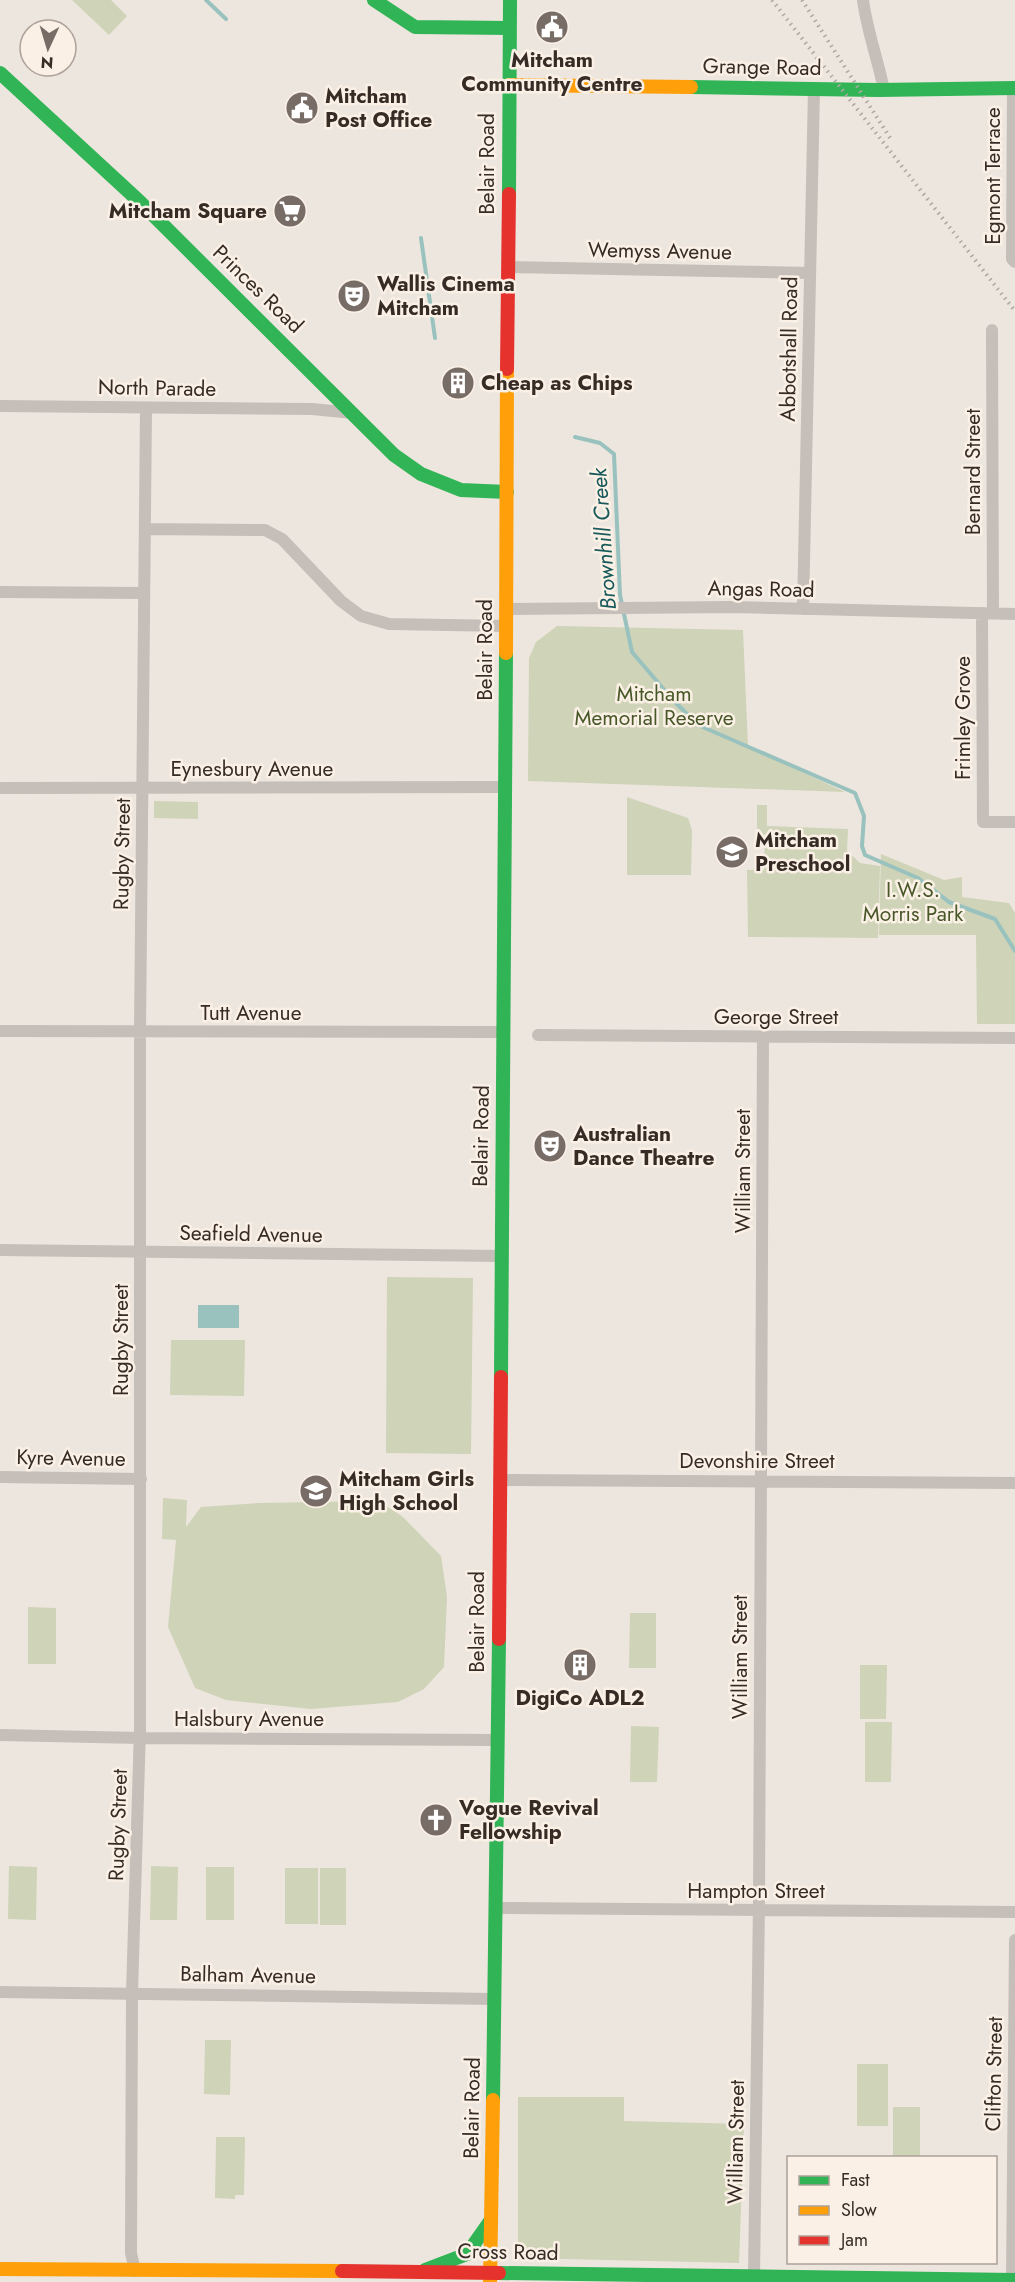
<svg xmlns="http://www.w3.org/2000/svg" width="1015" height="2282" viewBox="0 0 1015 2282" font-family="Jost,sans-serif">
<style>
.green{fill:#cfd3b7}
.water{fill:#99c2bf}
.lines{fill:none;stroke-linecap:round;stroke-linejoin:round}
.stream{stroke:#99c2bf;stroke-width:4}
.street{stroke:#c6beb8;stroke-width:12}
.fast{stroke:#30b455;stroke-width:14}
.slow{stroke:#ff9f0a;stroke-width:14}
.jam{stroke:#e5322d;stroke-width:14}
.rail{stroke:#ada7a2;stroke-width:4;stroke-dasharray:1.5 4.5;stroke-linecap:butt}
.labels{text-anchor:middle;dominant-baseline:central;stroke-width:5;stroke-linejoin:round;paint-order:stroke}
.poi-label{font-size:21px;font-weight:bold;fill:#372b26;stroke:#fbf0e5;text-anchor:start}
.street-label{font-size:21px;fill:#372b26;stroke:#fbf0e5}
.park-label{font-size:21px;fill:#475728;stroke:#fbf0e5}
.water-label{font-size:22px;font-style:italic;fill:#18595b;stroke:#fbf0e5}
</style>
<rect width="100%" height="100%" fill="#ede6de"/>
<path class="green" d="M72,0H111L127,16L109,35Z
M557,626L743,630L748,747L845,792L528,781L529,658L536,642Z
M627,797L688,818L692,830L691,875H627Z
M154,801L198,802V819L154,818Z
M757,805H767V826L848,829L847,851L860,863L880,866L878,938L748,937L747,870H764L765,835H757Z
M881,854L944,880L962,877V897L1009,903L1015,913V1024H977L976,935H879Z
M387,1277L473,1278L471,1454L386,1453Z
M171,1340H245L244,1396L170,1395Z
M163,1498L187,1500L186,1527L201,1507L259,1503L379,1501L403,1517L441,1556L447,1597L444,1667L424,1689L398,1702L311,1709L226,1700L195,1688L168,1627L176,1540L162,1539Z
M28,1607L56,1608V1664H28Z
M630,1613H656V1668H629Z
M860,1665H887L886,1719H860Z
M865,1722H892L891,1782H865Z
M631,1726L659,1727L657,1782H630Z
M9,1866L37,1867L36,1920L8,1919Z
M151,1866L178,1867L177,1920H150Z
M206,1867H234V1920H206Z
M285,1868H318V1924H285Z
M320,1868H346V1925H320Z
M205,2040H231L230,2095L204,2094Z
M857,2064H888V2126H857Z
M518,2097H624V2121L744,2124L739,2263L518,2258Z
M893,2107H920V2157H893Z
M216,2137H245L244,2195H235V2199L215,2198Z"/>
<path class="water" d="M198,1305H239V1328H198Z"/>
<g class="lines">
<path class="stream" d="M206,0L226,19
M421,238L435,338
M575,437L600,443L614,454L620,595L632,652L672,699L698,725L855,793L864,816L862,846L865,855L918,878L949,902L995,919L1015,951"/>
<path class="street" d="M863,0C867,31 878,60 884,90
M1013,88L1012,259L1015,262
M509,267L810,273
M992,330L993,613
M0,406L312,409L353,413
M145,529L265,530L282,539L341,601L361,616L389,624L506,626
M0,592L144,593
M506,609L731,607L1015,614
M803,609L814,89
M982,613L983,822H1015
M0,788L504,787
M0,1031L502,1032
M538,1035L1015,1038
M0,1250L501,1256
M0,1477L141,1479
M499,1480L1015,1483
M0,1735L140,1738L498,1740
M497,1908L1015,1912
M0,1992L495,1999
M135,2271L131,2253L132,1993L140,1729V1032L146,408
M754,2277L759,1902L763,1037
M1012,2282L1015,1940"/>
<path class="fast" d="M374,0L415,27L509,28
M0,73L140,202L394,455L421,474L461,490L507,492
M691,87L878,90L1015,88
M509,194L510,0
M501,1377L506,653
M493,2100L499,1639
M425,2270L467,2254L491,2220
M499,2273L1015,2280"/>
<path class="slow" d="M509,85L691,87
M506,653L507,369
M0,2269L342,2271
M490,2282L493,2100"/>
<path class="jam" d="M507,369L509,194
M499,1639L501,1377
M342,2271L499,2273"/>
<path class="rail" d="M772,0L1015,311
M802,0L892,141"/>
</g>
<defs>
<symbol id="civic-disc" viewBox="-11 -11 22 22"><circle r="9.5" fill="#776c66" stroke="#fbf0e5"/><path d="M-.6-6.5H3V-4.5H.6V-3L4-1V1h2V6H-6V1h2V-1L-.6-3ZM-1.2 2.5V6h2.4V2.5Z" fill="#fff"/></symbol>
<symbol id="supermarket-disc" viewBox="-11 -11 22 22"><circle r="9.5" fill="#776c66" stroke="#fbf0e5"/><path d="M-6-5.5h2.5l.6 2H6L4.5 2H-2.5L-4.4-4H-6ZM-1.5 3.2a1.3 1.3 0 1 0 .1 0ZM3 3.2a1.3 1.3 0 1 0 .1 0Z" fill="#fff"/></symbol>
<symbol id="theatre-disc" viewBox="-11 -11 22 22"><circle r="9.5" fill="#776c66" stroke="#fbf0e5"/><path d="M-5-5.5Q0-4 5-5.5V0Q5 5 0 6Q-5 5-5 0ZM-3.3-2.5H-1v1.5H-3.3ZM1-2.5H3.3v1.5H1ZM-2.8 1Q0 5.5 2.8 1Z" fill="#fff"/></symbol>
<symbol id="building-disc" viewBox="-11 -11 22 22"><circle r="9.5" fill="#776c66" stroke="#fbf0e5"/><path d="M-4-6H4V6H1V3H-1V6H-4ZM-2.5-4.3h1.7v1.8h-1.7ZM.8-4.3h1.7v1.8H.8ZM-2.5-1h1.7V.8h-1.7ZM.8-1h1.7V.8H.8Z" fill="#fff"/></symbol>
<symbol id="school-disc" viewBox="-11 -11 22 22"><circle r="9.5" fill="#776c66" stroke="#fbf0e5"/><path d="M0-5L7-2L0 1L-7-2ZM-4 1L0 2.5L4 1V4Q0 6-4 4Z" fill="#fff"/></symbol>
<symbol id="church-disc" viewBox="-11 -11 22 22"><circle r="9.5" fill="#776c66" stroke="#fbf0e5"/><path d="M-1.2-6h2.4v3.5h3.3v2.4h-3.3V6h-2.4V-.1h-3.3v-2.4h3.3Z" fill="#fff"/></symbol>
</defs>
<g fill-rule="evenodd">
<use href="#civic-disc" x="533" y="8" width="38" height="38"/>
<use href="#civic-disc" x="283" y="89" width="38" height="38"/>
<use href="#supermarket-disc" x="271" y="192" width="38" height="38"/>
<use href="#theatre-disc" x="335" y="277" width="38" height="38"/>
<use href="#building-disc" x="439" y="364" width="38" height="38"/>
<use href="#school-disc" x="713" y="833" width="38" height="38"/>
<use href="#theatre-disc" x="531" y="1127" width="38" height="38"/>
<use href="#school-disc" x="297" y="1472" width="38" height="38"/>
<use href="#building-disc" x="561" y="1646" width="38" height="38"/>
<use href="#church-disc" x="417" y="1801" width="38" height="38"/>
</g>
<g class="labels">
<g class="poi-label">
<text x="552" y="60" text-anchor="middle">Mitcham<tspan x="552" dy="24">Community Centre</tspan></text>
<text x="325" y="96">Mitcham<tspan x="325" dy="24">Post Office</tspan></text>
<text x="267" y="211" text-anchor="end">Mitcham Square</text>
<text x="377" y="284">Wallis Cinema<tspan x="377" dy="24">Mitcham</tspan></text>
<text x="481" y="383">Cheap as Chips</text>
<text x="755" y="840">Mitcham<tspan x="755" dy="24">Preschool</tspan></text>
<text x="573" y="1134">Australian<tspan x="573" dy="24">Dance Theatre</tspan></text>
<text x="339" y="1479">Mitcham Girls<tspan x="339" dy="24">High School</tspan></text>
<text x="580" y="1698" text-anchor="middle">DigiCo ADL2</text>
<text x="459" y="1808">Vogue Revival<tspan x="459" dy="24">Fellowship</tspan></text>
</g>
<g class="street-label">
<text transform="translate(762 67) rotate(1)">Grange Road</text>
<text transform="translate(487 164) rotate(-90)">Belair Road</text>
<text transform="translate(993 176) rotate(-90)">Egmont Terrace</text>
<text transform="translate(660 251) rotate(1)">Wemyss Avenue</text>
<text transform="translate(258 289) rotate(44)">Princes Road</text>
<text transform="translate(789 349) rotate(-89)">Abbotshall Road</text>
<text transform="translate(157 388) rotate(1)">North Parade</text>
<text transform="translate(973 472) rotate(-90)">Bernard Street</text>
<text transform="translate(761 589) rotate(1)">Angas Road</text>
<text transform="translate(485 650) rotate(-90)">Belair Road</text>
<text transform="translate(963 718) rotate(-90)">Frimley Grove</text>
<text x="252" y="769">Eynesbury Avenue</text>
<text transform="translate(122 854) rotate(-89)">Rugby Street</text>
<text x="251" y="1013">Tutt Avenue</text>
<text x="776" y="1017">George Street</text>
<text transform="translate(481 1136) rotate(-89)">Belair Road</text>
<text transform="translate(743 1171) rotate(-90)">William Street</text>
<text transform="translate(251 1234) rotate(1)">Seafield Avenue</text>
<text transform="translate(121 1340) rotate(-90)">Rugby Street</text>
<text transform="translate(71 1458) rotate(1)">Kyre Avenue</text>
<text x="757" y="1461">Devonshire Street</text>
<text transform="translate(477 1622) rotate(-90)">Belair Road</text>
<text transform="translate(740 1657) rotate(-90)">William Street</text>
<text x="249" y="1719">Halsbury Avenue</text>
<text transform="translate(118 1825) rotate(-88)">Rugby Street</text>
<text x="756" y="1891">Hampton Street</text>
<text transform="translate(248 1975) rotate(1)">Balham Avenue</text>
<text transform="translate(994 2074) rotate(-89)">Clifton Street</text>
<text transform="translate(472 2108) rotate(-89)">Belair Road</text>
<text transform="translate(736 2142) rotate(-89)">William Street</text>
<text transform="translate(508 2252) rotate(1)">Cross Road</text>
</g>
<g class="park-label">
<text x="654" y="694">Mitcham<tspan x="654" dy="24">Memorial Reserve</tspan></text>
<text x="913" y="890">I.W.S.<tspan x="913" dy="24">Morris Park</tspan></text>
</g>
<g class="water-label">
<text transform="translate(603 539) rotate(-94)">Brownhill Creek</text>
</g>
</g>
<rect x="787" y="2156" width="210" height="108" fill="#fbf0e5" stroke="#ada199" stroke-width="1.5"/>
<rect x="799" y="2176" width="30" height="9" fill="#30b455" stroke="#ada199" stroke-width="1.5"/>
<text x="841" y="2186" font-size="18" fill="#372b26">Fast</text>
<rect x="799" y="2206" width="30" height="9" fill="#ff9f0a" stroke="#ada199" stroke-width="1.5"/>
<text x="841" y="2216" font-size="18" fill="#372b26">Slow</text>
<rect x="799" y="2236" width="30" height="9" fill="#e5322d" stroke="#ada199" stroke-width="1.5"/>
<text x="841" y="2246" font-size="18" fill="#372b26">Jam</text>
<g transform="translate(48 48) rotate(184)"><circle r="28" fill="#fbf0e5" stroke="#ada199" stroke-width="1.5"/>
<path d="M0-4.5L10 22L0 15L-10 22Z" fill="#776c66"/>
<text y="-9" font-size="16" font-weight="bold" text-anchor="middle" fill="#372b26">N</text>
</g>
</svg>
